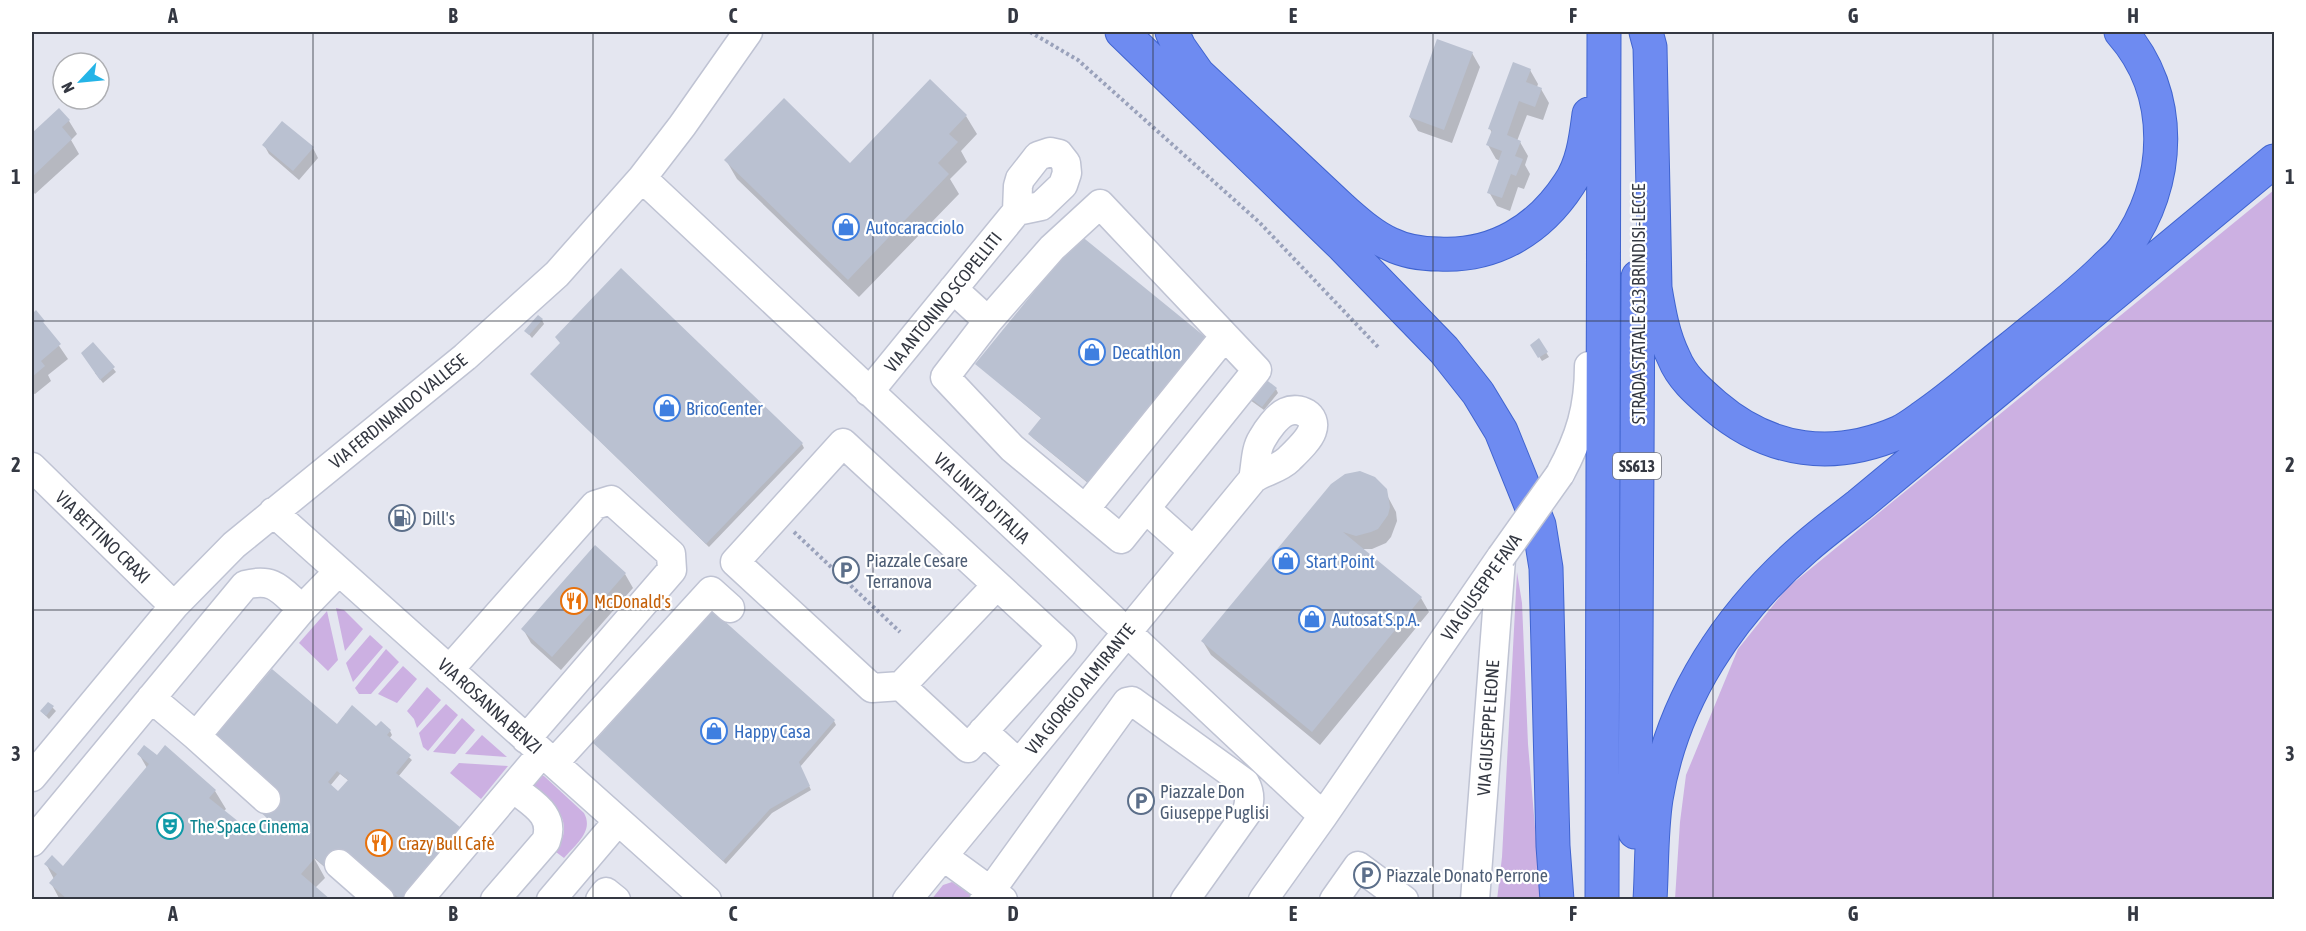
<svg xmlns="http://www.w3.org/2000/svg" width="2306" height="931" viewBox="0 0 2306 931" font-family="'Asap Condensed',sans-serif">
<style>
.green{fill:#ccb0e2}
.shadow{fill:#0003;fill-rule:evenodd}
.building{fill:#bac1d1;fill-rule:evenodd}
.lines{fill:none;stroke-linecap:round;stroke-linejoin:round}
.minor-casing{stroke:#bfc3d3;stroke-width:31}
.highway-casing{stroke:#4064cf;stroke-width:35}
.path{stroke:#9aa2bb;stroke-width:4;stroke-dasharray:3 3;stroke-linecap:butt}
.minor{stroke:#fff;stroke-width:28}
.highway{stroke:#6e8bf1;stroke-width:33}
.minor-bridge-casing{stroke:#bfc3d3;stroke-width:31;stroke-linecap:butt}
.minor-bridge{stroke:#fff;stroke-width:28}
.grid{fill:none;stroke:#343842;stroke-width:1.5;stroke-opacity:0.55}
.labels{text-anchor:middle;dominant-baseline:central;stroke-width:4.5;stroke-linejoin:round;paint-order:stroke}
.shield{fill:#fff;stroke:#71747b;stroke-width:1.5}
.shield-label{font-size:16px;font-weight:bold;fill:#343842}
.shop-label{font-size:18px;fill:#366cbe;stroke:#fff;text-anchor:start}
.street-label{font-size:18px;fill:#343842;stroke:#fff}
.service-label{font-size:18px;fill:#4e5e75;stroke:#fff;text-anchor:start}
.food-label{font-size:18px;fill:#c56008;stroke:#fff;text-anchor:start}
.culture-label{font-size:18px;fill:#0d838f;stroke:#fff;text-anchor:start}
.neatline{fill:none;stroke:#343842;stroke-width:2}
.grid-label{font-size:20px;text-anchor:middle;font-weight:bold;fill:#343842}
</style>
<rect width="100%" height="100%" fill="#e4e6f0"/>
<path class="green" d="M2274,190V899H1675L1680,822L1686,775L1738,649L1787,588Z
M1517,572L1522,603L1528,744L1541,899L1497,900L1502,857Z
M336,608L344,610L363,629L345,651Z
M327,611L338,660L328,671L299,643Z
M370,635L383,647L353,682L346,663Z
M386,649L399,662L371,694H359L355,688Z
M403,666L417,679L397,703L378,694Z
M427,687L441,700L417,728L414,719L407,711Z
M446,704L458,715L428,751L423,747L419,733Z
M462,718L475,730L455,754L433,752Z
M482,735L507,757L465,754Z
M459,763L508,766L481,799L450,773Z
M539,776H544L584,813C594,831 576,844 564,858L556,852C575,820 557,808 534,787L533,783Z
M952,882L971,895L968,899L931,900L943,885Z"/>
<path class="shadow" d="M1472,53L1480,67L1452,143L1418,131L1410,117Z
M1530,70L1538,84L1537,87L1541,89L1549,103L1543,120L1527,115L1517,141L1520,142L1528,156L1525,165L1530,174L1524,189L1518,187L1510,211L1497,206L1489,192L1500,161L1496,159L1488,145L1492,133L1490,129Z
M59,110L69,121L77,134L71,140L79,154L35,194L32,190V135Z
M966,116L977,134L961,151L967,162L950,179L959,194L859,297L737,179L726,160L850,165Z
M264,145L313,148L318,158L299,180L269,154Z
M36,312L68,359L48,375L51,381L35,394L32,393V316Z
M542,320L544,324L532,338L526,331Z
M1539,341L1549,357L1542,361L1532,345Z
M93,344L116,372L103,383L95,373Z
M1210,345L1094,488L1033,438L1030,434L1042,419L977,364Z
M532,375L802,444L804,448L709,547Z
M1276,389L1278,393L1264,410L1250,400Z
M1381,484L1396,512L1397,521L1391,537L1386,543L1372,549H1361L1421,598L1429,612L1320,745L1211,655L1203,642Z
M625,574L633,588L561,670L531,643L523,629Z
M49,704L56,711L49,719L42,712Z
M834,721L836,725L800,767L811,790L772,813L726,864L595,743Z
M337,726L376,728L390,731L392,735L389,739L412,760L398,777L427,900H390L328,870L314,858L325,878L315,888L329,900H60L51,883L54,879L46,864L63,868L147,768L139,754L157,757L215,791L226,809L224,811L254,836L268,819L260,810ZM340,774L349,781L339,793L330,786Z"/>
<path class="building" d="M1437,39L1473,52L1444,130L1409,117Z
M1513,62L1531,69L1526,82L1542,88L1535,107L1519,101L1507,135L1521,141L1515,156L1523,159L1516,176L1511,174L1502,198L1487,193L1502,151L1486,145L1492,130L1488,129Z
M930,79L967,115L949,134L958,142L938,163L949,174L848,280L724,160L784,98L850,163Z
M59,108L70,120L62,127L72,139L32,177V133Z
M282,121L314,147L293,171L262,145Z
M1080,235L1209,340L1091,485L1028,434L1041,418L975,364Z
M621,268L803,443L706,544L530,374L560,343L555,337Z
M36,310L45,321L43,322L61,344L41,361L45,366L32,377V314Z
M538,315L543,319L529,335L524,331Z
M1539,338L1548,352L1538,358L1530,345Z
M93,342L115,367L100,380L81,353Z
M1264,378L1277,388L1262,407L1246,395Z
M1360,471L1375,477L1387,489L1390,507L1388,515L1378,529L1371,532L1356,536L1343,532L1422,597L1312,732L1201,641L1331,484L1345,474Z
M595,545L626,573L552,657L521,629Z
M712,610L835,720L799,762L810,786L770,809L723,861L593,743Z
M272,669L337,724L352,705L376,726L381,721L391,730L387,735L411,755L396,773L461,828L401,900L340,849L325,867L315,858L301,874L331,900H68L49,883L57,874L44,864L52,855L63,866L149,764L137,754L144,745L157,755L165,745L216,790L209,798L254,834L267,818L258,810L210,741ZM337,771L348,780L338,791L328,782Z
M48,702L54,706L46,716L40,711Z"/>
<g class="lines">
<defs>
<path id="minor" d="M642,178L1323,816
M1100,204L1257,370L1121,539L1012,448L945,377L988,321L1052,248Z
M953,289L988,321
M869,392L1017,211L1041,206L1063,185L1067,173L1066,163L1059,154L1050,152L1038,156L1020,179L1018,186L1017,211
M843,443L1062,645L968,748L901,686L872,688L735,562Z
M32,467L174,606
M1560,474C1580,437 1589,408 1589,366
M1085,509L1224,337
M1146,509L1193,551
M273,512L707,900
M449,670L595,505L611,500L671,554L672,570L526,739
M901,686L997,585
M151,698L196,736L302,609L339,571
M983,731L1019,764
M196,736L266,799
M554,763L711,591L730,608
M32,777L174,606L234,545L465,357L557,274L642,178L682,126L748,32
M32,842L245,585C275,577 281,591 302,609
M944,857L1003,900
M339,864L380,900
M418,900L542,753
M495,900L546,841C556,814 531,803 513,788
M551,900L618,821
M600,900L606,892L616,900
M907,900L1253,479C1264,471 1279,469 1289,459C1296,452 1309,440 1312,431C1318,415 1299,406 1286,412C1277,416 1267,430 1262,439C1255,450 1256,466 1253,479
M984,900L1127,702L1132,701L1245,783C1251,794 1250,803 1246,814L1185,900
M1263,900L1323,816L1501,557
M1334,900L1358,866L1404,900
M1475,900L1501,559"/>
<path id="highway" d="M1122,32L1343,246L1444,350L1478,393L1501,431L1539,525L1546,568L1553,846L1557,900
M1172,32L1179,47L1198,74L1342,209C1357,222 1372,236 1390,244C1404,251 1423,254 1439,254C1494,257 1539,230 1569,184C1583,164 1586,137 1589,114
M1646,32L1650,47L1655,288C1659,312 1663,336 1674,358C1682,378 1699,392 1715,406C1770,453 1834,461 1900,432C1908,428 1916,422 1923,417C1954,396 1982,370 2012,347C2043,321 2076,297 2105,268C2111,262 2119,256 2124,249C2172,184 2175,93 2121,32
M1635,832L1638,277
M1602,900L1604,32
M1650,900C1652,866 1651,832 1656,799C1672,699 1730,613 1805,548C1822,533 1841,519 1859,505L2274,161"/>
</defs>
<use href="#minor" class="minor-casing"/>
<use href="#highway" class="highway-casing"/>
<path class="path" d="M1030,32L1078,60L1260,223L1379,348
M794,532L900,632"/>
<use href="#minor" class="minor"/>
<use href="#highway" class="highway"/>
<defs>
<path id="minor-bridge" d="M1501,557L1560,474"/>
</defs>
<use href="#minor-bridge" class="minor-bridge-casing"/>
<use href="#minor-bridge" class="minor-bridge"/>
</g>
<path class="grid" d="M313,32V900M593,32V900M873,32V900M1153,32V900M1433,32V900M1713,32V900M1993,32V900M32,321H2274M32,610H2274"/>
<defs>
<symbol id="shop-ring" viewBox="-11 -11 22 22"><circle r="9.5" fill="#fff" stroke="#3f7fe0" stroke-width="1.5"/><path d="M-5-2.5h2.3a2.7 3.5 0 0 1 5.4 0H5L5.5 6h-11ZM-1.5-2.5h3a1.5 2.3 0 0 0-3 0Z" fill="#3f7fe0"/></symbol>
<symbol id="fuel-ring" viewBox="-11 -11 22 22"><circle r="9.5" fill="#fff" stroke="#5c6f8a" stroke-width="1.5"/><path d="M-5.5-6h7V0h2V4h1.3V-2.5L3-4.5l.8-.8L6-3V5H2.5V1h-1V6h-7ZM-4.2-4.7v3.2H.2V-4.7Z" fill="#5c6f8a"/></symbol>
<symbol id="parking-ring" viewBox="-11 -11 22 22"><circle r="9.5" fill="#fff" stroke="#5c6f8a" stroke-width="1.5"/><path d="M-3.5-5.5H1a3.5 3.5 0 0 1 0 7H-1V5.5H-3.5ZM-1-3.4V-.6H.8a1.4 1.4 0 0 0 0-2.8Z" fill="#5c6f8a"/></symbol>
<symbol id="restaurant-ring" viewBox="-11 -11 22 22"><circle r="9.5" fill="#fff" stroke="#e8710a" stroke-width="1.5"/><path d="M-5-6h1v4h1v-4h1v4h1v-4h1v5L-1.5 .5V6h-2V.5L-5-1ZM5-6V6H3V1.5H1.5Q1.5-4 5-6Z" fill="#e8710a"/></symbol>
<symbol id="theatre-ring" viewBox="-11 -11 22 22"><circle r="9.5" fill="#fff" stroke="#0f9aa8" stroke-width="1.5"/><path d="M-5-5.5Q0-4 5-5.5V0Q5 5 0 6Q-5 5-5 0ZM-3.3-2.5H-1v1.5H-3.3ZM1-2.5H3.3v1.5H1ZM-2.8 1Q0 5.5 2.8 1Z" fill="#0f9aa8"/></symbol>
</defs>
<g fill-rule="evenodd">
<use href="#shop-ring" x="831" y="212" width="30" height="30"/>
<use href="#shop-ring" x="1077" y="337" width="30" height="30"/>
<use href="#shop-ring" x="652" y="393" width="30" height="30"/>
<use href="#fuel-ring" x="387" y="503" width="30" height="30"/>
<use href="#shop-ring" x="1271" y="546" width="30" height="30"/>
<use href="#parking-ring" x="831" y="555" width="30" height="30"/>
<use href="#restaurant-ring" x="559" y="586" width="30" height="30"/>
<use href="#shop-ring" x="1297" y="604" width="30" height="30"/>
<use href="#shop-ring" x="699" y="716" width="30" height="30"/>
<use href="#parking-ring" x="1126" y="786" width="30" height="30"/>
<use href="#theatre-ring" x="155" y="811" width="30" height="30"/>
<use href="#restaurant-ring" x="364" y="828" width="30" height="30"/>
<use href="#parking-ring" x="1352" y="860" width="30" height="30"/>
</g>
<g class="labels">
<rect class="shield" x="1613" y="453" width="48" height="26" rx="4.5"/>
<g class="shield-label">
<text x="1637" y="466">SS613</text>
</g>
<g class="shop-label">
<text x="866" y="227">Autocaracciolo</text>
<text x="1112" y="352">Decathlon</text>
<text x="686" y="408">BricoCenter</text>
<text x="1306" y="561">Start Point</text>
<text x="1332" y="619">Autosat S.p.A.</text>
<text x="734" y="731">Happy Casa</text>
</g>
<g class="street-label">
<text transform="translate(943 302) rotate(-51)">VIA ANTONINO SCOPELLITI</text>
<text transform="translate(1638 304) rotate(-90)">STRADA STATALE 613 BRINDISI-LECCE</text>
<text transform="translate(398 411) rotate(-39)">VIA FERDINANDO VALLESE</text>
<text transform="translate(982 498) rotate(43)">VIA UNITÀ D'ITALIA</text>
<text transform="translate(103 537) rotate(44)">VIA BETTINO CRAXI</text>
<text transform="translate(1481 587) rotate(-55)">VIA GIUSEPPE FAVA</text>
<text transform="translate(1080 689) rotate(-51)">VIA GIORGIO ALMIRANTE</text>
<text transform="translate(490 706) rotate(42)">VIA ROSANNA BENZI</text>
<text transform="translate(1488 728) rotate(-86)">VIA GIUSEPPE LEONE</text>
</g>
<g class="service-label">
<text x="422" y="518">Dill's</text>
<text x="866" y="560">Piazzale Cesare<tspan x="866" dy="21">Terranova</tspan></text>
<text x="1160" y="791">Piazzale Don<tspan x="1160" dy="21">Giuseppe Puglisi</tspan></text>
<text x="1386" y="875">Piazzale Donato Perrone</text>
</g>
<g class="food-label">
<text x="594" y="601">McDonald's</text>
<text x="398" y="843">Crazy Bull Cafè</text>
</g>
<g class="culture-label">
<text x="190" y="826">The Space Cinema</text>
</g>
</g>
<rect width="2306" height="931" fill="none" stroke="#ffffff" stroke-width="66"/>
<g transform="translate(81 81) rotate(244)"><circle r="28" fill="#ffffff" stroke="#aeafb3" stroke-width="1.5"/>
<path d="M0-4.5L10 22L0 15L-10 22Z" fill="#24b4e7"/>
<text y="-9" font-size="16" font-weight="bold" text-anchor="middle" fill="#343842">N</text>
</g>
<rect x="33" y="33" width="2240" height="865" class="neatline"/>
<g class="grid-label">
<text x="173" y="23">A</text>
<text x="453" y="23">B</text>
<text x="733" y="23">C</text>
<text x="1013" y="23">D</text>
<text x="1293" y="23">E</text>
<text x="1573" y="23">F</text>
<text x="1853" y="23">G</text>
<text x="2133" y="23">H</text>
<text x="16" y="184">1</text>
<text x="2290" y="184">1</text>
<text x="16" y="472">2</text>
<text x="2290" y="472">2</text>
<text x="16" y="761">3</text>
<text x="2290" y="761">3</text>
<text x="173" y="921">A</text>
<text x="453" y="921">B</text>
<text x="733" y="921">C</text>
<text x="1013" y="921">D</text>
<text x="1293" y="921">E</text>
<text x="1573" y="921">F</text>
<text x="1853" y="921">G</text>
<text x="2133" y="921">H</text>
</g>
</svg>
